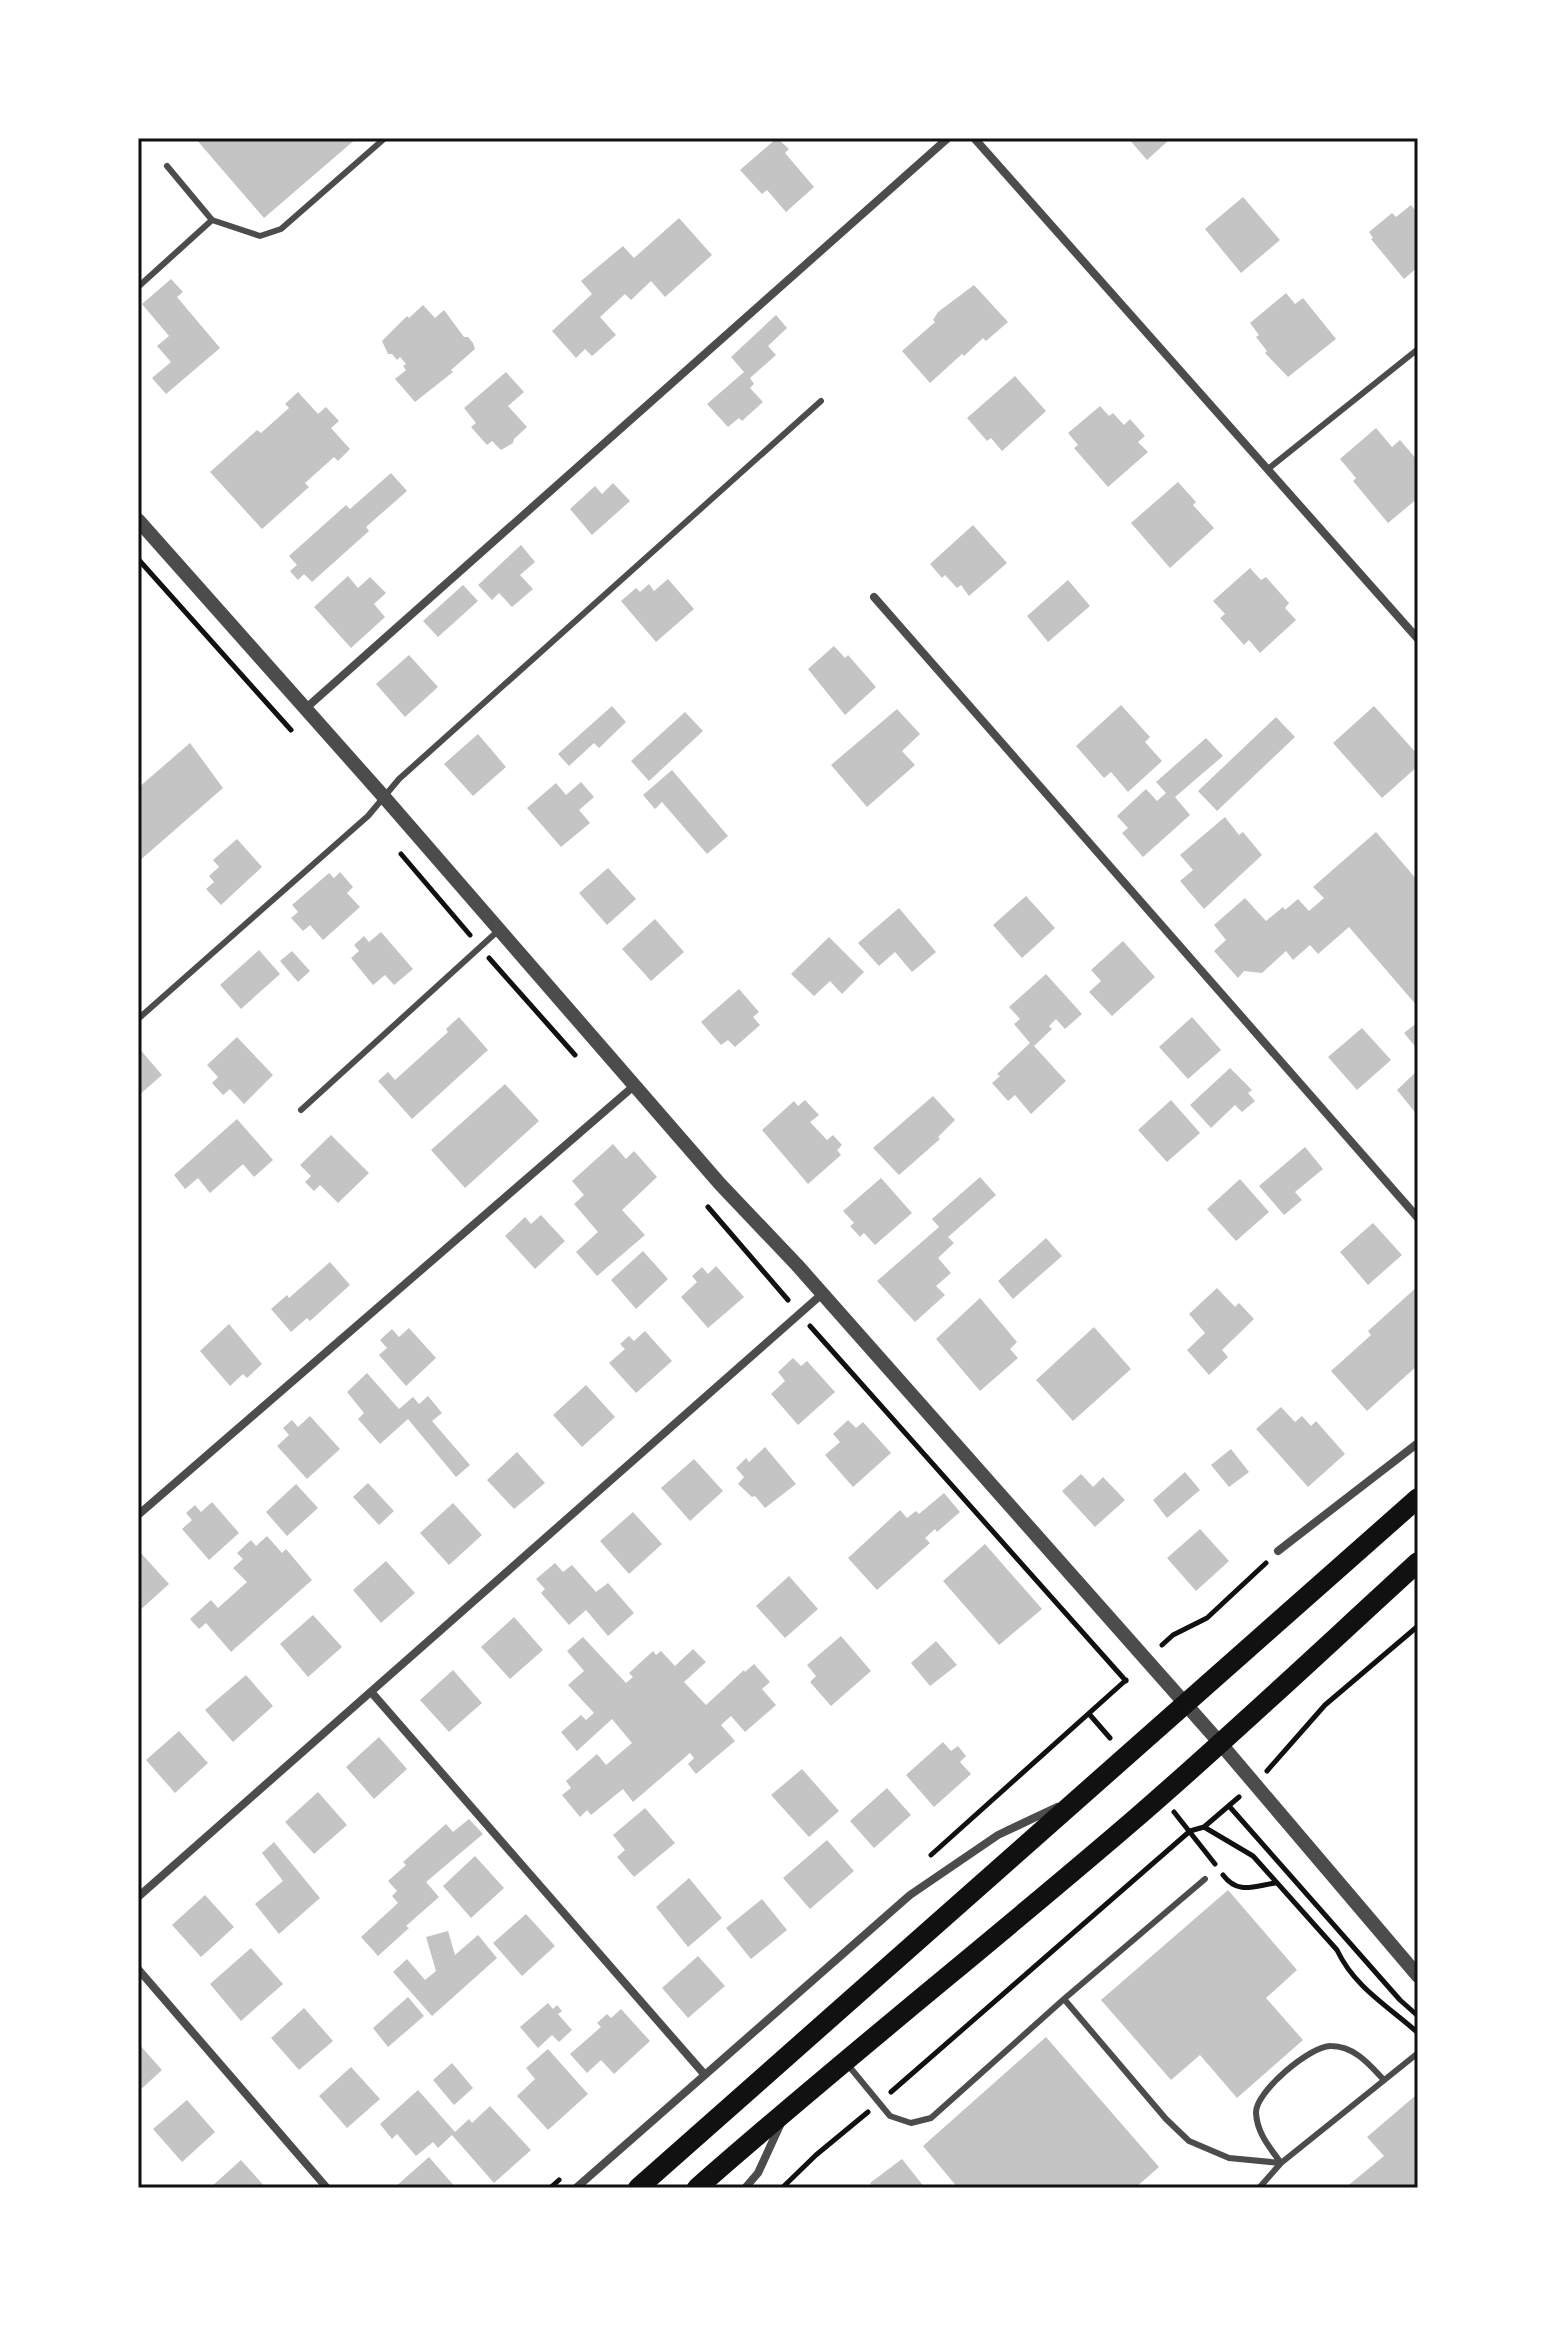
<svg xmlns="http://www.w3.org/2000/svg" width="1556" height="2326" viewBox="0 0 1556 2326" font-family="'Archivo Narrow',sans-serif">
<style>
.building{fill:#c4c4c4}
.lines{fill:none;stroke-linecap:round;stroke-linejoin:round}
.path{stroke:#111;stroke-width:5}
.service{stroke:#4c4c4c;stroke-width:6}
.minor{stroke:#4c4c4c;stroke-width:8}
.tertiary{stroke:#4c4c4c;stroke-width:14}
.trunk{stroke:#111;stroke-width:20}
.neatline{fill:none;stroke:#111;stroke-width:3}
</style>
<rect width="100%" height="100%" fill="#fff"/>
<path class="building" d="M195,138H357L264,218Z
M777,138L789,149L785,153L814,187L786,212L767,190L762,194L740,170Z
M1128,138H1171L1147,160Z
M1243,197L1280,240L1241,273L1205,229Z
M1411,205L1415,210L1418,207V267L1404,279L1371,239L1373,238L1369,232L1392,213L1396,217Z
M679,218L712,255L665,297L651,281L631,300L625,294L600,317L616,335L592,356L585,349L576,358L552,331L592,294L581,281L623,246L634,258Z
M171,279L183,292L177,297L220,348L166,394L152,378L171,362L157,346L169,336L142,304Z
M974,285L1008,322L986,341L983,338L964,356L962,354L930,383L902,351L935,322L933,320L938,312Z
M1286,293L1295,304L1303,298L1336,339L1288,377L1265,353L1267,351L1256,337L1259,335L1250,323Z
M423,305L435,318L444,310L464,337H468L473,343L475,349L451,370L453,372L415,402L395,379L406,370L403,366L406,364L400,357L397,360L392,354H388L382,341L407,316L409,318Z
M776,315L787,328L768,346L776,355L750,378L754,384L750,388L763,402L742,421L739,418L728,427L707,404L744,372L731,357Z
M506,372L524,392L508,406L527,427L514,439L513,443L501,450L492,441L487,445L471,427L476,423L464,408Z
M1015,376L1046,411L1002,451L991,438L987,441L967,418Z
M298,392L318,414L326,407L339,421L331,428L350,449L338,461L334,457L305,483L309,487L262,529L210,472L257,430L261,433L289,408L285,404Z
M1100,406L1109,416L1113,413L1124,425L1130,419L1145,436L1138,442L1148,452L1108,487L1074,448L1078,445L1068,433Z
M1376,428L1392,447L1400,440L1418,461V498L1388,523L1353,481L1356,478L1340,459Z
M391,473L407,491L366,527L369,531L312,582L304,574L298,580L290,571L297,565L289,556L346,505L350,509Z
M1178,482L1196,502L1193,505L1214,528L1170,568L1131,523Z
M613,483L630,501L592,535L570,509L595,486L602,494Z
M973,525L1007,563L969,596L961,585L957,588L945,575L942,578L930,564Z
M521,545L535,562L520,575L533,589L512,607L499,593L492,600L478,585Z
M1250,568L1261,580L1266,577L1289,603L1285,608L1296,620L1260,653L1249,640L1244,645L1220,618L1225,614L1213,601Z
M348,576L358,588L370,577L386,593L374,604L385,617L351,648L314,607Z
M668,579L694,609L656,642L621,601L636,588L640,592L649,584L654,591Z
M1068,580L1090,606L1048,642L1027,616Z
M463,585L478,601L438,637L423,621Z
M834,646L845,658L848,655L876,687L845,715L808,669Z
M409,655L438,687L405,717L376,684Z
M1121,705L1150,737L1145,742L1162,761L1128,792L1111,772L1104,778L1076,746Z
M612,706L626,722L599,748L594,743L569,766L558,754Z
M1374,706L1418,755V766L1382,798L1333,743Z
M897,709L920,734L902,751L915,765L867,807L831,765Z
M685,712L703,731L649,781L631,761Z
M1276,717L1295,737L1217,811L1198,791Z
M478,734L506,767L473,796L444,764Z
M1206,738L1223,756L1175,797L1190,815L1143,857L1122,833L1128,828L1117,816L1146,789L1157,801L1166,793L1156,782Z
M190,743L223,788L138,862V788Z
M672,770L728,836L707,854L662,802L655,809L643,795Z
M581,782L594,797L579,810L590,823L561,847L527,808L556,783L566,795Z
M1225,817L1239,835L1243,832L1262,855L1204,909L1180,881L1193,870L1180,855Z
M1376,832L1418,881V1007L1349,927L1318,954L1310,945L1293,960L1286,951L1262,973L1244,971L1238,978L1214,951L1226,940L1214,925L1245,898L1266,921L1283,907L1285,910L1298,899L1309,911L1324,898L1313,887Z
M237,839L262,867L221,905L206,889L214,882L209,876L219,867L213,860Z
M608,868L636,899L607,925L579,893Z
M340,872L353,887L347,893L360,907L323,940L310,925L303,931L291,918L298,912L292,905L329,873L334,878Z
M1026,896L1055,928L1022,958L993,925Z
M899,908L936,952L912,972L895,952L879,966L858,943Z
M655,919L684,952L651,981L622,949Z
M381,932L413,969L394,985L385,975L373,985L351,958L359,951L354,945L364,936L369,942Z
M829,937L864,972L842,994L830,981L814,996L791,974Z
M1123,941L1155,977L1112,1016L1089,992L1101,981L1091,970Z
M259,950L280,974L241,1009L220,985Z
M292,951L310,971L298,982L280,961Z
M1046,974L1082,1014L1065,1029L1056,1019L1049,1026L1052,1029L1034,1046L1066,1081L1031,1114L1015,1095L1008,1101L992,1083L1000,1076L997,1074L1030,1043L1014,1024L1020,1019L1009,1007Z
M739,989L759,1012L753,1017L760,1025L735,1047L728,1040L721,1045L701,1022Z
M459,1017L488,1050L412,1119L378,1081L388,1072L395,1080L448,1032L446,1029Z
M1192,1017L1221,1050L1188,1079L1159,1047Z
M1418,1022V1050L1404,1033Z
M1362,1028L1391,1060L1357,1090L1328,1057Z
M237,1037L273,1075L244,1104L230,1089L223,1095L212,1083L218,1077L207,1065Z
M138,1047L162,1075L138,1096Z
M1230,1068L1252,1090L1248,1093L1255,1101L1242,1112L1235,1105L1211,1128L1190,1105Z
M1418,1070V1116L1397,1090Z
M505,1084L539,1121L465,1188L431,1150Z
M933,1096L955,1120L938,1137L940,1139L899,1175L873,1148Z
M805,1100L819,1115L810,1122L827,1140L833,1135L842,1145L837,1150L841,1155L808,1184L762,1130L794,1101L798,1106Z
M1171,1100L1200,1133L1167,1162L1138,1130Z
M237,1119L273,1160L254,1177L243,1164L210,1193L198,1178L185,1189L174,1175Z
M331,1135L369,1173L338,1203L320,1185L314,1191L305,1182L311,1176L300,1165Z
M613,1144L626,1159L634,1151L657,1177L622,1210L645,1235L597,1276L576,1252L598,1232L574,1204L584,1195L572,1181Z
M1305,1147L1323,1169L1295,1192L1302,1200L1284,1215L1259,1186Z
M980,1177L996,1195L948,1237L954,1243L938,1258L951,1273L936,1286L945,1295L915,1322L877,1281L939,1227L932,1219Z
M881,1178L912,1213L875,1245L864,1233L860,1237L850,1226L854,1223L843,1211Z
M1240,1179L1269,1212L1236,1241L1207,1209Z
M541,1215L565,1241L535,1269L505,1236L525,1217L531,1224Z
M1373,1223L1402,1255L1368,1285L1340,1252Z
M1046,1238L1062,1256L1013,1299L998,1281Z
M643,1251L668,1279L636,1309L611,1280Z
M330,1262L350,1285L310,1321L307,1318L291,1332L271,1309L287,1295L289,1298Z
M716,1266L744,1297L708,1328L681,1297L697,1282L692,1276L702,1267L708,1274Z
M1418,1286V1365L1367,1411L1331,1371L1371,1335L1368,1331Z
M1217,1288L1235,1307L1239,1303L1254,1319L1222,1350L1228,1357L1209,1375L1187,1350L1205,1333L1189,1314Z
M980,1298L1017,1342L1010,1349L1018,1358L980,1391L936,1339Z
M229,1324L262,1364L247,1378L243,1374L230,1386L200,1351Z
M1094,1327L1131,1369L1073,1421L1036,1380Z
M409,1328L436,1358L406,1386L379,1355L387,1348L380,1340L392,1329L399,1337Z
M645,1331L672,1361L636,1393L609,1363L625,1349L620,1344L629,1336L634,1341Z
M793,1358L801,1366L807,1361L835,1392L798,1425L771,1394L785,1381L778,1372Z
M367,1373L399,1409L413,1397L419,1404L428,1396L442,1413L432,1421L470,1465L456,1477L408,1419L380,1444L358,1419L364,1413L347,1392Z
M586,1385L615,1417L582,1447L553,1415Z
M1281,1407L1295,1422L1302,1416L1311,1426L1316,1421L1345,1454L1308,1487L1256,1429Z
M310,1416L340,1449L307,1479L277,1446L289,1435L283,1428L292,1420L298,1427Z
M848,1420L856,1428L863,1422L891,1453L853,1487L825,1455L840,1442L833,1434Z
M765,1447L796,1484L765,1508L755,1496L752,1497L738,1484L744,1477L736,1468L746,1458L749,1462Z
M1231,1449L1249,1472L1229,1487L1211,1465Z
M517,1452L545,1483L514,1509L487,1480Z
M694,1459L723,1491L690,1521L661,1488Z
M1185,1472L1200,1490L1167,1518L1153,1500Z
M1081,1474L1093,1487L1103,1477L1125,1500L1095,1527L1062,1491Z
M368,1483L394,1511L379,1525L353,1497Z
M296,1484L318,1508L287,1536L266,1512Z
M944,1493L960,1512L937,1532L935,1529L925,1538L930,1543L877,1590L848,1558L900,1510L907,1518L916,1511L919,1514Z
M212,1502L239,1533L209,1560L182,1529L192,1520L186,1513L195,1505L201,1512Z
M453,1503L482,1535L449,1565L420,1533Z
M633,1512L662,1544L629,1574L600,1541Z
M1200,1529L1229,1561L1196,1591L1167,1558Z
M267,1536L282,1553L286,1549L312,1580L231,1652L206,1623L199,1629L190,1619L211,1600L218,1608L247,1582L233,1568L243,1559L237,1553L251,1540L256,1546Z
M985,1544L1042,1609L999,1645L943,1581Z
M140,1552L169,1584L138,1612V1554Z
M386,1561L415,1593L381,1623L353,1590Z
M555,1563L563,1572L572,1565L596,1592L608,1583L634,1613L608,1636L586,1610L569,1625L541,1593L545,1589L536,1579Z
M789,1576L818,1609L785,1638L756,1606Z
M313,1615L342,1647L308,1677L280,1644Z
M514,1617L543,1650L510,1679L481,1647Z
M841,1636L871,1671L831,1706L810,1682L816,1676L807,1665Z
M583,1637L626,1683L633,1677L629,1673L653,1651L656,1655L661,1651L675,1666L693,1649L706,1662L684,1682L706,1705L744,1670L745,1672L754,1664L770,1682L762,1689L776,1705L745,1732L731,1716L721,1725L735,1741L696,1774L688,1764L694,1758L690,1753L633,1802L623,1789L591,1815L587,1810L580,1817L562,1795L571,1788L566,1781L597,1754L606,1765L632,1743L612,1719L577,1751L561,1732L581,1715L586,1720L594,1713L568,1685L584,1671L567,1651Z
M936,1641L957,1665L930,1686L911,1663Z
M453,1670L482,1703L449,1732L420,1700Z
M246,1675L273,1706L233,1742L205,1710Z
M179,1731L208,1763L175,1793L146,1760Z
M379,1737L407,1769L374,1799L346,1767Z
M943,1742L951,1751L958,1746L966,1756L960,1762L971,1774L934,1807L906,1775Z
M802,1769L839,1811L809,1837L771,1795Z
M887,1788L911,1815L874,1848L850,1821Z
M318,1792L347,1825L314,1854L285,1822Z
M645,1808L675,1843L634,1877L617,1857L625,1850L613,1835Z
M469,1819L483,1834L426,1882L439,1897L406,1926L409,1928L378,1956L361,1937L398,1903L392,1896L397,1891L388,1881L406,1865L403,1862L446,1824L453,1832Z
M827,1840L854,1871L810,1909L783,1878Z
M274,1842L320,1898L279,1934L255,1904L283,1881L262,1853Z
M475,1856L504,1888L471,1918L443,1886Z
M689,1878L722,1918L688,1947L656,1907Z
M1228,1890L1297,1970L1266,1998L1303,2040L1237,2098L1200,2055L1171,2080L1101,2000Z
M205,1895L234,1927L201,1957L172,1925Z
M762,1899L787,1930L751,1959L726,1928Z
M526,1914L555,1946L522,1976L493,1943Z
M448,1931L455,1955L478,1935L497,1958L432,2016L393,1972L407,1959L425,1980L436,1971L426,1937Z
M251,1948L283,1984L241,2021L210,1984Z
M698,1956L725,1986L688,2018L662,1988Z
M408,1997L424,2016L388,2047L373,2028Z
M548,2003L553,2009L557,2005L562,2011L558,2014L572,2030L559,2042L552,2035L538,2048L520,2027Z
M304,2008L333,2041L299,2070L271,2038Z
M621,2009L650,2041L614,2074L601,2060L587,2073L570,2054L601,2027L597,2023L607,2014L611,2018Z
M1046,2037L1159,2167L1135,2188H958L923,2146Z
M138,2043L162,2070L138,2092Z
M548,2049L588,2094L548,2130L517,2096L535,2079L526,2068Z
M452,2063L473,2088L454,2105L433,2080Z
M351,2067L380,2099L347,2128L319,2096Z
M418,2090L455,2132L469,2119L472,2123L490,2106L531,2150L494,2183L452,2135L438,2148L433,2142L416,2156L397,2134L392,2139L380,2124Z
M1415,2096L1418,2099V2188H1345L1384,2156L1367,2137Z
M187,2100L215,2132L182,2162L153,2129Z
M429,2157L456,2188H394Z
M902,2159L925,2188H874L870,2183Z
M241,2160L266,2188H210Z"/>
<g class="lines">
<path class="path" d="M138,559L291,730
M401,854L470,935
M489,958L575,1055
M708,1207L788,1300
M810,1326L1126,1681
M1162,1645L1173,1635L1207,1618L1266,1563
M1090,1715L1110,1738
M1267,1771L1325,1705L1418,1626
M1229,1806L1400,2000L1418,2016
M1174,1812L1215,1864
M1204,1827L1253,1856L1337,1950C1355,1988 1388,2006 1418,2033
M931,1855L1126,1680
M1223,1875C1238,1895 1254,1886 1275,1883
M891,2092L1190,1831L1204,1827L1239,1797
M550,2188L559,2180
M782,2188L816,2155L868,2112"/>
<path class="service" d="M212,220L260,236L281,229L385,138
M138,287L212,220L167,166
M1268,469L1418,349
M138,1019L368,816L399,779L821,401
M301,1110L500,929
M1064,1999L1166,2119L1189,2141L1229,2158L1281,2163L1418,2053
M848,2065L890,2116L911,2123L931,2118L1064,1999L1205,1879
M1259,2188L1281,2163C1270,2148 1257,2133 1256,2113C1255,2092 1311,2045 1331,2046C1354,2046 1369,2064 1383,2079"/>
<path class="minor" d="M974,138L1418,639
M874,597L1418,1218
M305,709L948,138
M138,1515L635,1085
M1278,1551L1418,1443
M372,1693L705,2075
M138,1897L822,1294
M138,1969L327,2188
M576,2188L910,1895L998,1835L1057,1807
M745,2188L758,2173L781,2123"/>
<path class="tertiary" d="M138,520L384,797L720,1184L797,1265L1220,1743L1418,1976"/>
<path class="trunk" d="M638,2188L1418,1498
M697,2188C841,2061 991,1943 1136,1818C1232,1735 1324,1648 1418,1562"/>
</g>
<rect width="1556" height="2326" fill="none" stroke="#ffffff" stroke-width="280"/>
<rect x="140" y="140" width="1276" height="2046" class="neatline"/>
</svg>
